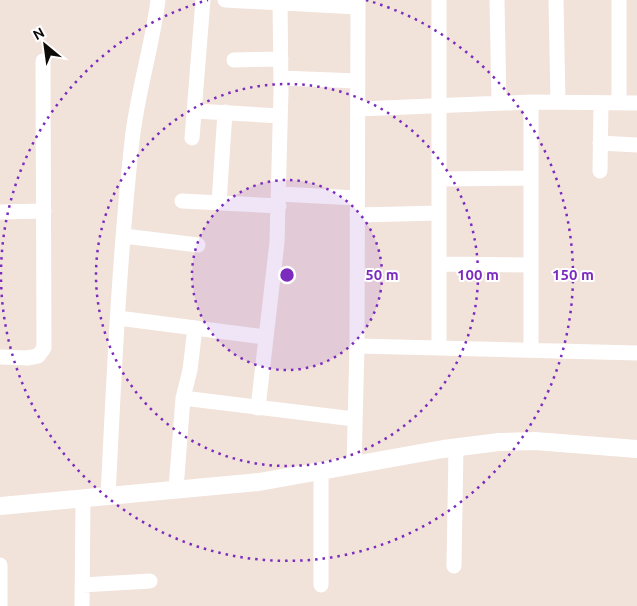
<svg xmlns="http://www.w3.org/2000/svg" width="637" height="606" viewBox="0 0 637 606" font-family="Ubuntu,sans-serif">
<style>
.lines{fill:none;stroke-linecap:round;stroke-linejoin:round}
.minor{stroke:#fff;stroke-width:15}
.tertiary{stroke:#fff;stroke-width:18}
.ring{fill:none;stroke:#7b2cbf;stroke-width:2.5;stroke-dasharray:2.5 5}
.centre{fill:#7b2cbf;stroke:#fff;stroke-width:2.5}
.ring-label{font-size:15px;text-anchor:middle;font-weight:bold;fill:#7b2cbf;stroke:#fff;stroke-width:4;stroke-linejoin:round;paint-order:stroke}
</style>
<rect width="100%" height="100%" fill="#f1e2da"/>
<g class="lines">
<path class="minor" d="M225,0L358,7
M497,0L499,103
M619,0V103
M556,1L558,102
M234,60L281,59
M281,78L358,81
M531,102V350
M358,109L531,102L637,103
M195,111L280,116
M192,138L203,0
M600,143L637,145
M600,171L601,103
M439,179L531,178
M279,194L357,198
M182,201L279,206
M219,203L225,112
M0,212L44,211
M357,215L439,213
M124,236L198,245
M439,264L531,265
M118,318L265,337
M357,346L637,353
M439,347V0
M0,357L27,358L38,356L44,348L43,61
M183,398L354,419
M258,408L277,242L281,90L280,0
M354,466L357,346L358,0
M321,472V585
M176,489L183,398L190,370L195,328
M108,496C114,377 119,259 132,141C137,93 152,48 158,0
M0,565V606
M454,566L456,447
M82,585L150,581
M82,606L83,499"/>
<path class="tertiary" d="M0,506L259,482L443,449L499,442L535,441L637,449"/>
</g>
<circle cx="287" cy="275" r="95" fill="#7b2cbf" fill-opacity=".12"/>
<g class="ring">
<circle cx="287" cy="275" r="95"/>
<circle cx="287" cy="275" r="191"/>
<path d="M366 0A286 286 0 1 1 208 0"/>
</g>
<circle cx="287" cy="275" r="8" class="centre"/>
<g class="ring-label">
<text x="382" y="280">50 m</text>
<text x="478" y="280">100 m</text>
<text x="573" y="280">150 m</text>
</g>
<g transform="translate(45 45) rotate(331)" stroke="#ffffff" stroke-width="4" paint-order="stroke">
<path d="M0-4L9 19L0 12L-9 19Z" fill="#0f0b08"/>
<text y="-8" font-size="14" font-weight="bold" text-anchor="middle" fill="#0f0b08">N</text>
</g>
</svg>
